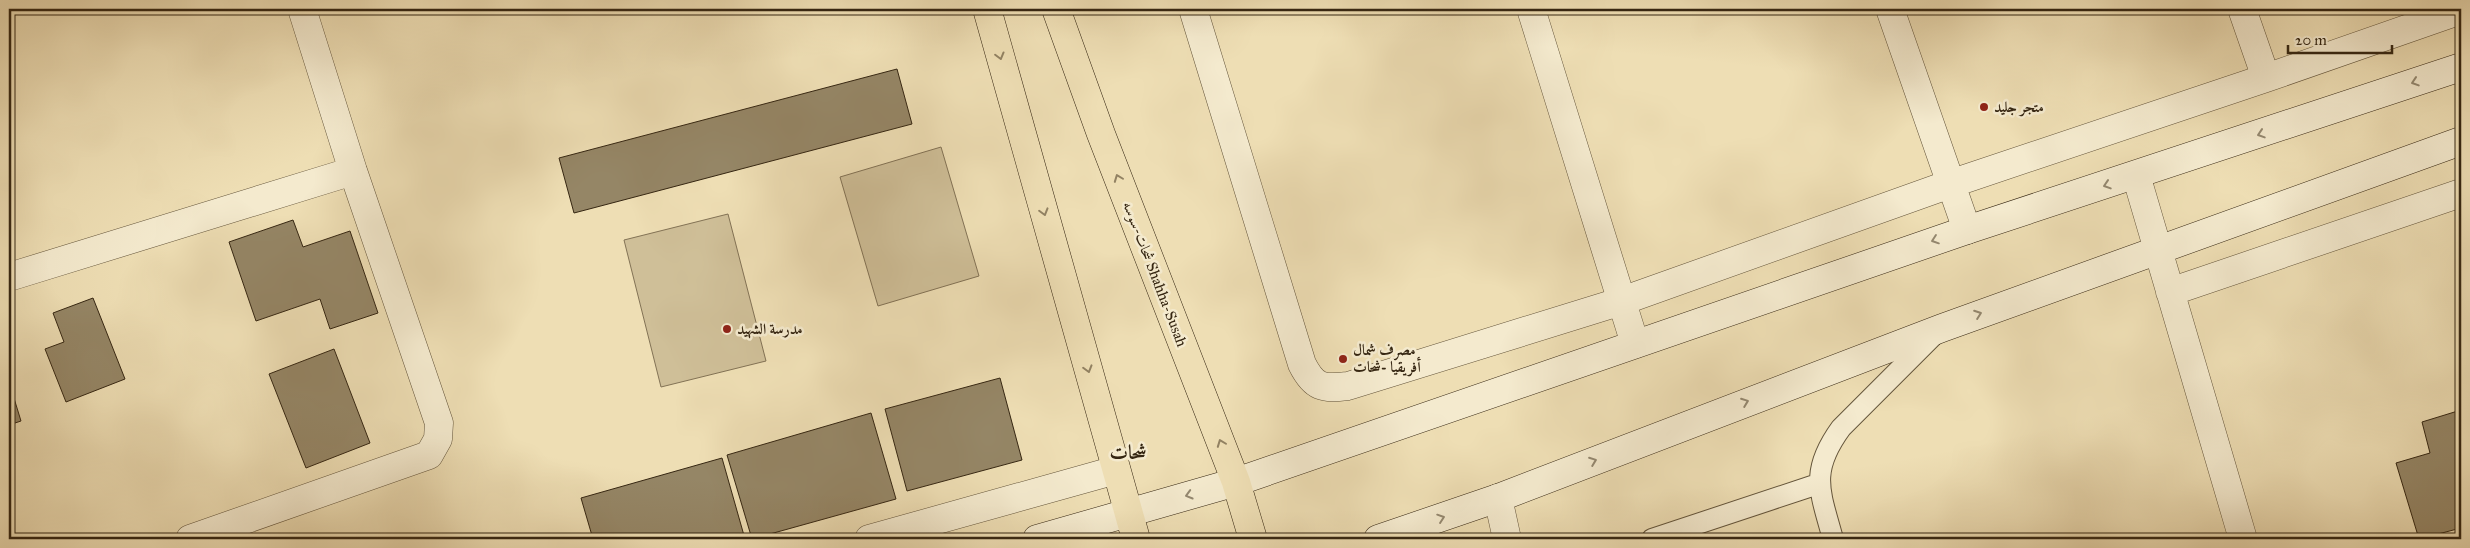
<svg xmlns="http://www.w3.org/2000/svg" width="2470" height="548" viewBox="0 0 2470 548" font-family="'IM FELL Great Primer',Amiri,serif">
<style>
.green{fill:#cfbf98;stroke:#827255}
.building{fill:#958666;stroke:#352612}
.lines{fill:none;stroke-linecap:round;stroke-linejoin:round}
.lane-casing{stroke:#63543a;stroke-width:22}
.street-casing{stroke:#63543a;stroke-width:29}
.secondary-casing{stroke:#352612;stroke-width:29}
.primary-casing{stroke:#352612;stroke-width:29}
.lane{stroke:#f4eace;stroke-width:20}
.street{stroke:#f4eace;stroke-width:28}
.secondary{stroke:#f4eace;stroke-width:28}
.primary{stroke:#eedeb4;stroke-width:28}
.oneway{stroke:#928263}
.oneway2{stroke:#948870}
.poi-dot{fill:#8f2418;stroke:#f4eace;stroke-width:2}
.labels{text-anchor:middle;dominant-baseline:central;stroke-width:5;stroke-linejoin:round;paint-order:stroke}
.poi-label{font-size:15px;font-weight:bold;fill:#352612;stroke:#f4eace;text-anchor:start}
.street-label{font-size:15px;fill:#352612;stroke:#f4eace}
.district-label{font-size:20px;font-weight:bold;fill:#352612;stroke:#f4eace}
</style>
<rect width="100%" height="100%" fill="#eedeb4"/>
<filter id="stains"><feTurbulence type="fractalNoise" baseFrequency=".004" numOctaves="4"/><feColorMatrix values="0 0 0 0 .2 0 0 0 0 .09 0 0 0 0 .02 0 0 0 .5 -.17"/></filter>
<radialGradient id="worn" r=".72"><stop offset=".6" stop-color="#630" stop-opacity="0"/><stop offset="1" stop-color="#630" stop-opacity=".3"/></radialGradient>
<path class="green" d="M941,147L979,276L878,306L840,177Z
M728,214L766,361L661,387L624,240Z"/>
<path class="building" d="M897,69L912,124L574,213L559,158Z
M293,220L303,247L350,231L378,313L330,329L320,299L256,321L229,242Z
M93,298L125,379L66,402L45,349L64,342L53,313Z
M334,349L370,443L306,468L269,374Z
M1000,378L1022,460L907,491L885,409Z
M9,382L21,421L9,425Z
M2461,410V528L2419,539L2396,463L2430,453L2422,422Z
M871,413L896,499L752,539L727,455Z
M722,458L745,539H593L581,498Z"/>
<g class="lines">
<defs>
<path id="lane" d="M1652,539L1818,484
M1833,539C1820,491 1809,472 1841,428L1936,333"/>
<path id="street" d="M1193,9L1302,364C1314,388 1323,389 1348,386L1622,301L1950,184L2266,78L2461,10
M1531,9L1635,344
M1890,9L1967,230
M2242,9L2266,78
M2136,175L2243,539
M9,277L353,171
M2170,292L2461,193
M1498,498L1507,539
M190,539L429,455L438,439L439,423L353,171L302,9
M869,539L1116,470"/>
<path id="secondary" d="M1037,539L1236,482L1967,230L2461,67
M1378,539L1498,498L1942,328L2461,141"/>
<path id="primary" d="M987,9L1136,539
M1056,9L1101,134L1236,482L1253,539"/>
</defs>
<use href="#lane" class="lane-casing"/>
<use href="#street" class="street-casing"/>
<use href="#secondary" class="secondary-casing"/>
<use href="#primary" class="primary-casing"/>
<use href="#lane" class="lane"/>
<use href="#street" class="street"/>
<use href="#secondary" class="secondary"/>
<use href="#primary" class="primary"/>
</g>
<defs><path id="oneway-chevron" d="M-2-3.5L2.5 0L-2 3.5" fill="none" stroke-width="1.6" stroke-linecap="round" stroke-linejoin="round" transform="scale(1.25)"/></defs>
<g class="oneway">
<use href="#oneway-chevron" transform="translate(1000 56) rotate(75)"/>
<use href="#oneway-chevron" transform="translate(1118 178) rotate(-111)"/>
<use href="#oneway-chevron" transform="translate(1044 212) rotate(74)"/>
<use href="#oneway-chevron" transform="translate(1088 369) rotate(74)"/>
<use href="#oneway-chevron" transform="translate(1221 443) rotate(-111)"/>
</g>
<g class="oneway2">
<use href="#oneway-chevron" transform="translate(2415 82) rotate(162)"/>
<use href="#oneway-chevron" transform="translate(2261 134) rotate(162)"/>
<use href="#oneway-chevron" transform="translate(2107 185) rotate(162)"/>
<use href="#oneway-chevron" transform="translate(1935 240) rotate(161)"/>
<use href="#oneway-chevron" transform="translate(1978 314) rotate(-20)"/>
<use href="#oneway-chevron" transform="translate(1745 402) rotate(-21)"/>
<use href="#oneway-chevron" transform="translate(1593 461) rotate(-21)"/>
<use href="#oneway-chevron" transform="translate(1189 495) rotate(164)"/>
<use href="#oneway-chevron" transform="translate(1441 518) rotate(-19)"/>
</g>
<g class="poi-dot">
<circle cx="1984" cy="107" r="5"/>
<circle cx="727" cy="329" r="5"/>
<circle cx="1343" cy="359" r="5"/>
</g>
<g class="labels">
<g class="poi-label">
<text x="1994" y="107">متجر جليد</text>
<text x="737" y="329">مدرسة الشهيد</text>
<text x="1353" y="350">مصرف شمال<tspan x="1353" dy="17">أفريقيا -شحات</tspan></text>
</g>
<g class="street-label">
<text transform="translate(1155 274) rotate(69)">شحات-سوسه Shahha-Susah</text>
</g>
<g class="district-label">
<text x="1128" y="452">شحات</text>
</g>
</g>
<rect width="2470" height="548" fill="none" stroke="#eedeb4" stroke-width="30"/>
<rect x="10" y="10" width="2450" height="528" fill="none" stroke="#352612" stroke-width="2.5"/>
<rect x="15" y="15" width="2440" height="518" fill="none" stroke="#352612"/>
<path d="M2288 45v8h104v-8" fill="none" stroke="#352612" stroke-width="2.5"/>
<text x="2295" y="45" font-size="15" fill="#352612" stroke="#f4eace" stroke-width="4" paint-order="stroke">20 m</text>
<rect width="100%" height="100%" filter="url(#stains)"/>
<rect width="100%" height="100%" fill="url(#worn)"/>
</svg>
